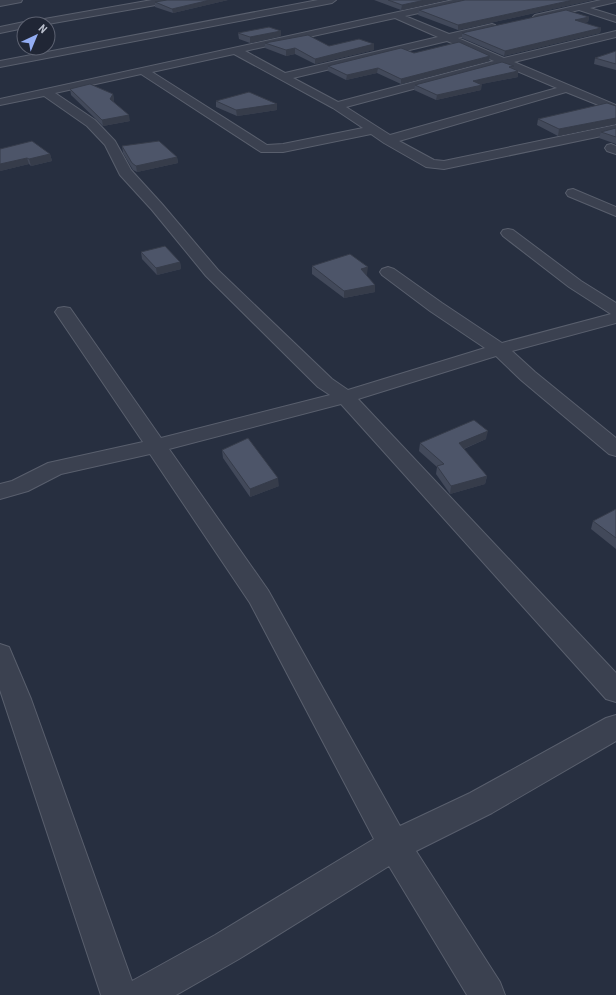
<svg xmlns="http://www.w3.org/2000/svg" width="616" height="995" viewBox="0 0 616 995" font-family="'Roboto Condensed',sans-serif">
<style>
.lines{fill:none;stroke-linecap:round;stroke-linejoin:round}
.minor-casing{stroke:#595f6d;stroke-width:2}
.minor{fill:#3b4150;fill-rule:evenodd}
.wall{fill:#42495a}
.shaded-wall{fill:#363c4a}
.building{fill:#4d5569;stroke:#363c4a}
</style>
<rect width="100%" height="100%" fill="#272f40"/>
<g class="lines">
<defs>
<path id="minor" d="M0,0H22L21,2L0,6Z
M152,0H171L167,3L48,24H28L33,21Z
M318,0H336L332,3L0,67V61Z
M453,0H469L465,3L405,16L449,34L492,24L495,25L497,27L495,29L458,38L504,58L616,31V37L514,62L616,105V112L566,92L399,141L434,160L444,161L616,125V133L444,169L426,167L384,143L371,134L283,152H261L141,74L55,93L95,120L115,141L131,170L162,204L218,270L332,379L348,390L485,348L430,311L382,275L380,272L382,269L388,267L394,269L442,303L502,343L611,314L569,287L503,236L501,233L503,230L508,229L513,230L581,281L616,303V323L512,351L535,372L616,438V456L609,454L521,380L496,356L358,399L616,673V702L606,699L341,404L169,449L268,590L400,826L470,793L606,718L616,715V741L492,813L416,851L500,982L505,995H467L389,866L239,959L176,995H101L0,690V644L9,647L31,699L132,981L215,935L374,839L250,603L150,454L61,474L28,491L0,499V484L12,481L48,463L143,442L55,312L58,308L64,307L70,308L161,438L330,395L318,387L206,276L152,210L120,175L105,145L87,126L44,96L0,105V99ZM395,18L438,37L285,73L245,51ZM447,41L494,61L338,102L293,78ZM234,54L333,108L363,128L283,144L267,145L152,72ZM503,65L557,88L390,135L346,107Z
M601,0H616V2L590,8L616,16V22L579,10L538,20L533,17L535,15Z
M24,22L28,24H24V28L0,33V27Z
M611,144L616,146V154L607,151L605,148L607,145Z
M573,189L616,207V216L568,196L566,193L568,190Z"/>
</defs>
<use href="#minor" class="minor-casing"/>
<use href="#minor" class="minor"/>
</g>
<path class="wall" d="M228,0L173,13L155,7V2Z
M374,0H446L401,10Z
M465,0H593L458,30L418,15L419,10Z
M589,17L588,22L583,23L601,28L600,33L504,56L462,38V33Z
M281,31V36L250,43L239,39L238,33Z
M265,43L329,46L374,50L315,64L295,54L286,56L265,48Z
M616,51V70L594,64L595,58Z
M414,53L490,56L489,61L401,84L377,73L346,80L328,71V66Z
M513,69L518,71V77L481,84V90L436,100L414,90L415,85Z
M70,89L113,94L114,100L113,101L130,121L103,126L71,95Z
M216,101L277,110L237,116L216,107Z
M616,106V124L558,136L537,125L538,119Z
M616,128V144L599,138L601,132Z
M122,146L177,157L178,163L137,172L133,170L123,153Z
M0,149L50,154L52,161L31,166L29,164L0,171Z
M141,252L180,262L181,269L157,275L142,259Z
M312,266L367,274L366,275L375,292L344,298L312,274Z
M486,439L464,449L487,476L485,484L450,494L436,474L437,467L419,451L420,443Z
M222,450L279,486L250,497L223,458Z
M616,509V549L591,529L593,521Z"/>
<path class="shaded-wall" d="M210,0H228L173,13L172,9Z
M425,0H446L401,10L402,5Z
M573,0H593L458,30V25Z
M589,17L588,22L574,25L575,20Z
M601,28L600,33L504,56L505,51Z
M281,31V36L250,43V37Z
M374,44V50L315,64V59Z
M295,48V54L286,56V50Z
M490,56L489,61L401,84V79Z
M378,68L377,73L346,80L347,75Z
M518,71V77L472,86L473,81Z
M482,85L481,90L436,100L437,95Z
M113,94L114,100L111,105L110,99Z
M277,104V110L237,116L236,110Z
M129,115L130,121L103,126L102,120Z
M616,118V124L558,136L559,129Z
M50,154L52,161L31,166L29,159Z
M177,157L178,163L137,172L136,166Z
M27,158L29,164L0,171V164Z
M180,262L181,269L157,275L156,268Z
M368,267L367,274L361,276V269Z
M375,285V292L344,298V291Z
M488,431L486,439L458,451L459,443Z
M487,476L485,484L450,494L451,486Z
M278,478L279,486L250,497V489Z"/>
<path class="building" d="M167,0H210L172,9L155,2Z
M388,0H425L402,5Z
M465,0H573L458,25L419,10Z
M566,10L589,17L575,20L601,28L505,51L462,33Z
M269,27L281,31L250,37L238,33Z
M308,35L329,46L359,39L374,44L315,59L295,48L286,50L265,43Z
M459,42L490,56L401,79L378,68L347,75L328,66L401,48L414,53Z
M616,51V64L595,58Z
M502,62L514,66L509,67L518,71L473,81L482,85L437,95L415,85Z
M90,84L113,94L110,99L129,115L102,120L70,89Z
M249,92L277,104L236,110L216,101Z
M607,103L616,106V118L559,129L538,119Z
M616,128V137L601,132Z
M32,141L50,154L29,159L27,158L0,164V149Z
M159,141L177,157L136,166L132,163L122,146Z
M165,246L180,262L156,268L141,252Z
M350,254L368,267L361,269L375,285L344,291L312,266Z
M474,420L488,431L459,443L487,476L451,486L437,466L444,464L420,443Z
M248,438L278,478L250,489L222,450Z
M616,509V538L593,521Z"/>
<g transform="translate(36 36) rotate(44)"><circle r="19" fill="#202635" stroke="#5d6271"/>
<path d="M0-3L7 15L0 10L-7 15Z" fill="#93adf3"/>
<text y="-6" font-size="11" font-weight="bold" text-anchor="middle" fill="#b8bdca">N</text>
</g>
</svg>
